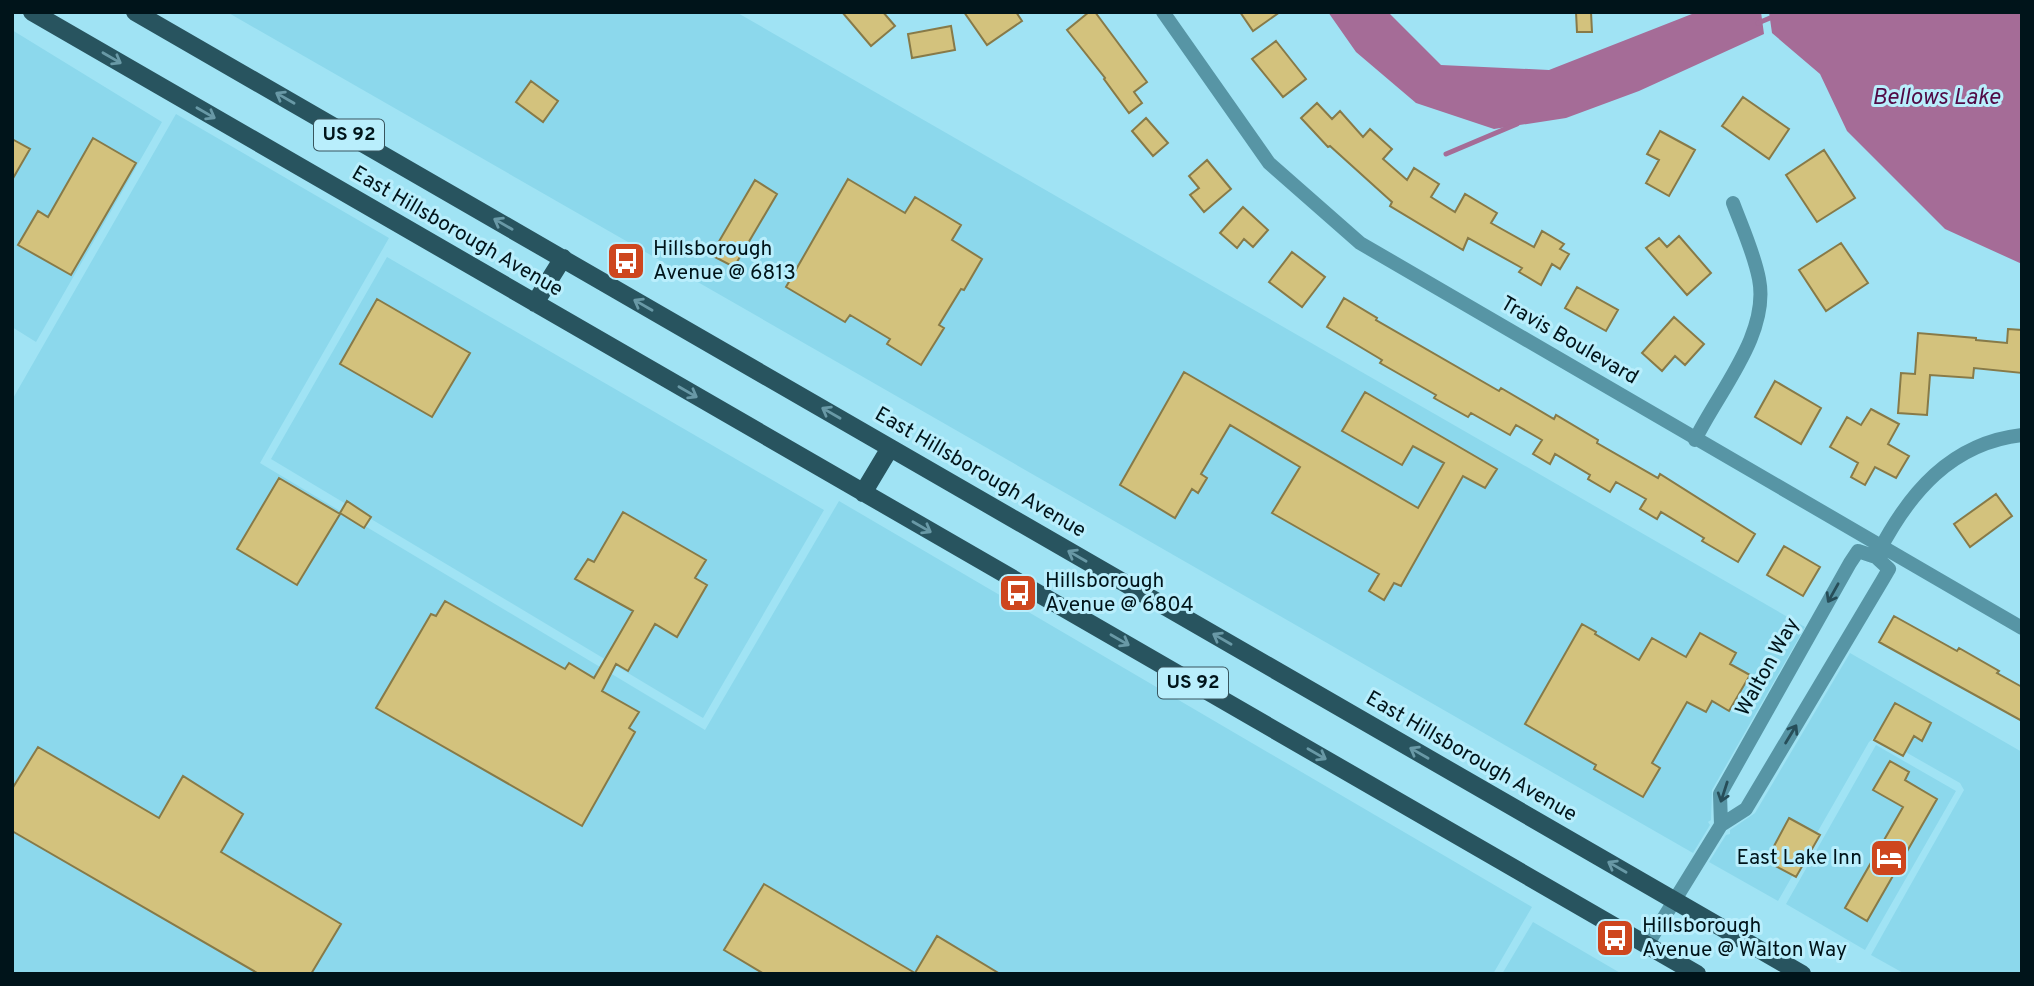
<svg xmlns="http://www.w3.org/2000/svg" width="2034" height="986" viewBox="0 0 2034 986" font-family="Overpass,sans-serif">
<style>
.built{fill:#8cd8ec}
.water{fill:#a56c97}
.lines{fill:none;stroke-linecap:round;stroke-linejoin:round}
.stream{stroke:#a56c97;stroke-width:5}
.building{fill:#d3c27d;stroke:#877a48;stroke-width:2}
.minor{stroke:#5795a5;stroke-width:14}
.primary{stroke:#28545f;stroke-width:18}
.oneway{stroke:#6999a6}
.oneway2{stroke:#274e59}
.labels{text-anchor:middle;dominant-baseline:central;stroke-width:6;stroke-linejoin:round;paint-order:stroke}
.shield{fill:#b9eefc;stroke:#38555e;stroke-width:2}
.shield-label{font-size:19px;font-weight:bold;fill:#00141a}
.street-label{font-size:21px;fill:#00141a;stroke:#b9eefc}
.poi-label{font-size:21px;fill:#00141a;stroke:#b9eefc;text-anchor:start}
.water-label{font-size:23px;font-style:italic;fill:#510a45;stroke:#b9eefc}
</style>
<rect width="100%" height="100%" fill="#a0e3f4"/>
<path class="built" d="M227,12H736L1805,627L1712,790L1711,820L1708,822L1710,825L1693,853Z
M12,30L162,122L36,342L12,327Z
M176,114L389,238L260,463L705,730L839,501L1532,907L1493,974H12V400Z
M387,257L824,510L703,718L271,459Z
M1850,653L2022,752V974H1905L1871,955L1964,790L1960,783L1881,738L1875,737L1869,742L1778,901L1709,862L1726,835L1730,834V830L1755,813Z
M1876,745L1956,791L1865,950L1786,904Z
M1533,922L1622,974H1502Z"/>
<path class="water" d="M1328,12H1388L1441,65L1549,70L1697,12H1761L1764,34L1639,91L1566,118L1494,129L1416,103L1356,52Z
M1769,12H2022V264L1945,229L1847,131L1820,74L1772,33Z"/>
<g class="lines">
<path class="stream" d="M1758,23L1770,18
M1446,154L1517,124"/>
</g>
<path class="building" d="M842,12H883L895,26L871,46Z
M964,12H1016L1022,21L987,45Z
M1089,12H1095L1147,82L1134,92L1142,103L1129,113L1104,79L1105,78L1067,30Z
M1240,12H1280L1253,31Z
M1576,12H1591L1592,32H1577Z
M951,26L955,50L912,58L908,34Z
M1276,41L1306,79L1283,97L1252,59Z
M531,81L558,101L543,122L516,102Z
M1743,97L1789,129L1769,159L1722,126Z
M1317,103L1332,119L1340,111L1363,137L1370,129L1392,149L1383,159L1407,180L1414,168L1439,184L1431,197L1455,212L1465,194L1497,213L1491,223L1534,247L1542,231L1564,244L1560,249L1569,254L1560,269L1552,264L1541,285L1519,272L1522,268L1468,238L1463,250L1390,206L1392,202L1330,146L1328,147L1301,118Z
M1146,118L1168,143L1153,156L1132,131Z
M1660,131L1695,150L1669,196L1646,183L1659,160L1647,154Z
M93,138L136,163L71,275L18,245L38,211L48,217Z
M12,139L30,149L12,180Z
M1824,150L1855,198L1817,222L1786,175Z
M1207,160L1231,189L1204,212L1190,195L1199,188L1189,176Z
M848,179L905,213L915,197L961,225L952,240L982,259L964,290L961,289L939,325L944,328L921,365L887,344L890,339L850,315L845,322L786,287Z
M755,180L777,194L734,267L711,255Z
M1243,207L1268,230L1253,247L1244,239L1237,248L1220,233Z
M1679,236L1711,273L1687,295L1646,248L1659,238L1667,247Z
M1841,243L1868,283L1826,311L1799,270Z
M1292,252L1325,277L1302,307L1269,282Z
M1577,287L1618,310L1606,331L1565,308Z
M1344,298L1377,318L1376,320L1499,391L1501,388L1554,419L1556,415L1598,440L1597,443L1658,478L1660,474L1755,534L1738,562L1702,541L1704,538L1661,512L1657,519L1640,509L1646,499L1616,482L1610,492L1588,479L1590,475L1555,454L1550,464L1533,454L1542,440L1516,425L1510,435L1471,413L1468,417L1434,398L1436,395L1380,363L1382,360L1327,327Z
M377,299L470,353L432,417L340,364Z
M1674,317L1704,344L1685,365L1675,356L1662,371L1642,353Z
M2008,329L2022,330V373L1974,368L1973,378L1930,375L1927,415L1898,413L1901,373L1915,374L1918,333L1976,338V340L2007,343Z
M1184,372L1418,508L1444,463L1413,446L1402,465L1342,431L1365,392L1497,469L1485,488L1463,476L1401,586L1394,583L1384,600L1369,591L1379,574L1272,513L1300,467L1230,425L1201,474L1207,478L1198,493L1192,489L1175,518L1120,485Z
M1775,381L1821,408L1801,444L1755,417Z
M1871,409L1899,424L1888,444L1909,456L1896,478L1875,467L1865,485L1851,477L1858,463L1830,447L1847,417L1861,425Z
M279,478L340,514L297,585L237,549Z
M1996,494L2012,516L1970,547L1954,524Z
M347,501L371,517L364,528L340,513Z
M623,512L706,560L695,578L707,585L677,637L655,624L628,671L616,664L602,691L639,712L629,728L635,732L582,826L376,708L431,614L436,616L445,601L565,669L569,663L594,678L633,611L575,579L588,559L594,562Z
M1784,546L1820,567L1803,596L1767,575Z
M1894,616L1957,651L1959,648L1999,671L1997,673L2022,687V721L1879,642Z
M1582,624L1596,632L1595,634L1639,660L1652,638L1686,657L1700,633L1736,653L1730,664L1750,675L1729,711L1712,701L1706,712L1687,702L1652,763L1660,768L1643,797L1594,769L1596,765L1525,724Z
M1895,703L1931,723L1922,741L1914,736L1903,756L1874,740Z
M38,747L159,818L183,776L243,814L221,852L341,924L311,974H259L12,831V789Z
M1890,761L1909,772L1905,780L1937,799L1867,921L1845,908L1903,807L1873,790Z
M1789,818L1820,835L1796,877L1766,861Z
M764,884L915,973L937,936L1000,974H764L724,950Z"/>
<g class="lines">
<path class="minor" d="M1163,12L1269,163L1360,243L2022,628
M1695,440C1718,392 1770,334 1759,279C1754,253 1742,227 1733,203
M1878,553C1909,493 1951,443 2022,435
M1647,945L1721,825L1746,809L1882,581L1889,569L1876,557L1858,551L1850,563L1720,794L1721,825"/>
<path class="primary" d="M32,12L1697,974
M135,12L1802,974
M535,303L563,258
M863,493L890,448"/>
</g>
<defs><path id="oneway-shaft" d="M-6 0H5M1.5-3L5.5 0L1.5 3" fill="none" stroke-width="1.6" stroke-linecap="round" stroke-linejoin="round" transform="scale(1.75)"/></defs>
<g class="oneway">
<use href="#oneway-shaft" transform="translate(112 58) rotate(30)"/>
<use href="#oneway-shaft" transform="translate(285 98) rotate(-150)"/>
<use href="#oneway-shaft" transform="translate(206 113) rotate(30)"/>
<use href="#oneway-shaft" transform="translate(503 224) rotate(-150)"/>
<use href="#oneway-shaft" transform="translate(643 305) rotate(-150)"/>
<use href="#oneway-shaft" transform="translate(688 392) rotate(30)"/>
<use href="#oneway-shaft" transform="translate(831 413) rotate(-150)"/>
<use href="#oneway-shaft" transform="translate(922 527) rotate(30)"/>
<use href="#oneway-shaft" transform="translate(1077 556) rotate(-150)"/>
<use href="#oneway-shaft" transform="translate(1222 639) rotate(-150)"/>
<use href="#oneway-shaft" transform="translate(1120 640) rotate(30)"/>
<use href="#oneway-shaft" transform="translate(1419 753) rotate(-150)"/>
<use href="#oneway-shaft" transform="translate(1317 754) rotate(30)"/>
<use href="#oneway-shaft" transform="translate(1617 867) rotate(-150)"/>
</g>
<g class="oneway2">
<use href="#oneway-shaft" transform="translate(1833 593) rotate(119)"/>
<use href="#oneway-shaft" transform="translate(1791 734) rotate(-59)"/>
<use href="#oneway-shaft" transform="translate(1724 792) rotate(108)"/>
</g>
<defs>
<symbol id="bus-square" viewBox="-11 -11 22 22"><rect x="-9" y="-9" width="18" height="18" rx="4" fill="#ce461e" stroke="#b9eefc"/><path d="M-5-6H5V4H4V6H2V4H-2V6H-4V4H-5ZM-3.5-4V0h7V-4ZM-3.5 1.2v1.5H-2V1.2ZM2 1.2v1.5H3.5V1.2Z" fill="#fff"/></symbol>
<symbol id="hotel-square" viewBox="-11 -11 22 22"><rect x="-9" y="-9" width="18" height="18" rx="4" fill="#ce461e" stroke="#b9eefc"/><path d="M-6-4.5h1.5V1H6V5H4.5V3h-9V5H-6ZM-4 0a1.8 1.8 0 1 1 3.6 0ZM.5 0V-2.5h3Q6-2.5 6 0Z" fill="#fff"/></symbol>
</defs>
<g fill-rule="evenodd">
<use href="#bus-square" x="604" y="239" width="44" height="44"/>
<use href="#bus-square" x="996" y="571" width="44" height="44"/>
<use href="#hotel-square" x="1867" y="836" width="44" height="44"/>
<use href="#bus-square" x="1593" y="916" width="44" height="44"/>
</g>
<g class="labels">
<g class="shield">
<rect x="314" y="119.5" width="70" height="31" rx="5"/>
<rect x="1158" y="667.5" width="70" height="31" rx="5"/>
</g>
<g class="shield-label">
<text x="349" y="135">US 92</text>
<text x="1193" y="683">US 92</text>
</g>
<g class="street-label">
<text transform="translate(457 232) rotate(30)">East Hillsborough Avenue</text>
<text transform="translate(1569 341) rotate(30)">Travis Boulevard</text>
<text transform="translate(980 473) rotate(30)">East Hillsborough Avenue</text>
<text transform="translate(1768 667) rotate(-61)">Walton Way</text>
<text transform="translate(1471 757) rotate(30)">East Hillsborough Avenue</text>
</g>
<g class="poi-label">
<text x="653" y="249">Hillsborough<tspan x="653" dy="24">Avenue @ 6813</tspan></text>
<text x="1045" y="581">Hillsborough<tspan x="1045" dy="24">Avenue @ 6804</tspan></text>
<text x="1862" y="858" text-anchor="end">East Lake Inn</text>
<text x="1642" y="926">Hillsborough<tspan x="1642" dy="24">Avenue @ Walton Way</tspan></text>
</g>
<g class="water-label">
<text x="1936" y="98">Bellows Lake</text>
</g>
</g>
<rect width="2034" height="986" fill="none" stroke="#00141a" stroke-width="28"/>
</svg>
